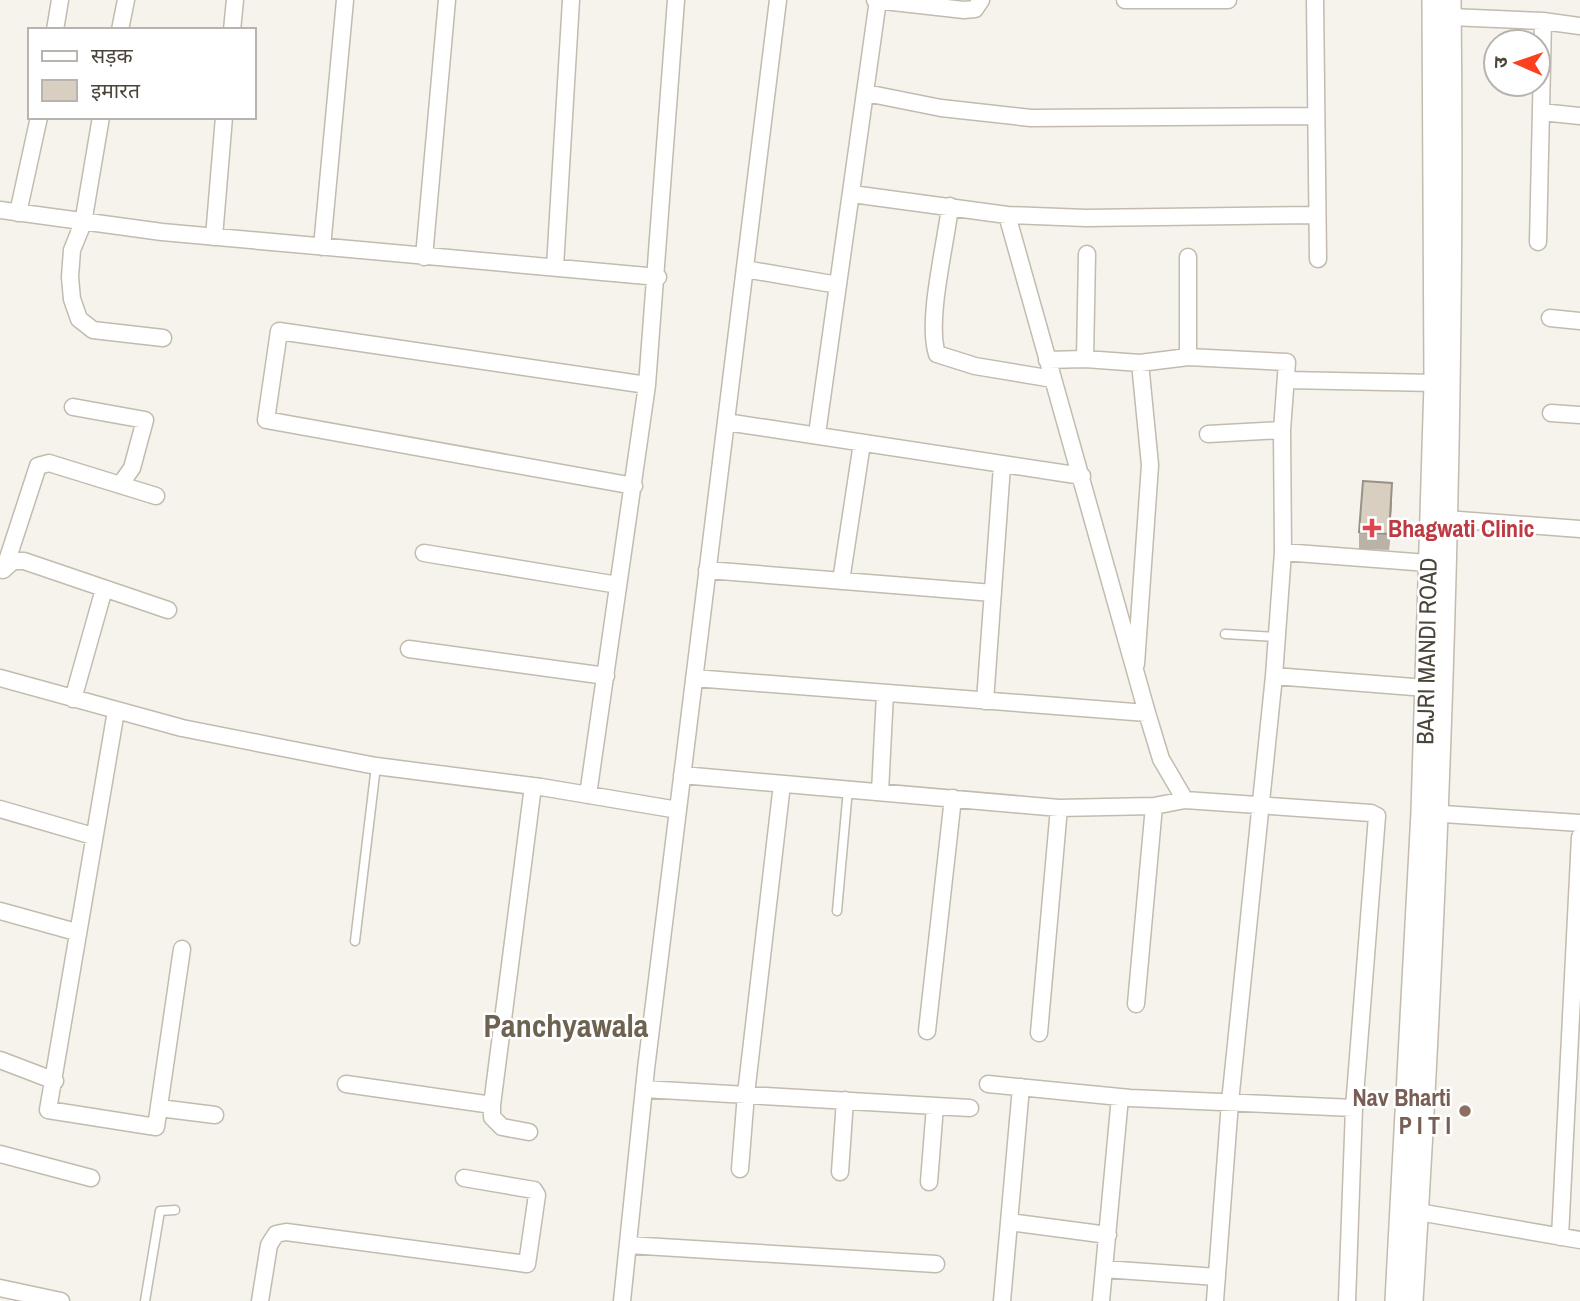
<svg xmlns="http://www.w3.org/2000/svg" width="1580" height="1301" viewBox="0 0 1580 1301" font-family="'Archivo Narrow','Noto Sans Devanagari',sans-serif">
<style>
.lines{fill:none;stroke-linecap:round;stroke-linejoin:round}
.service-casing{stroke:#c2bbae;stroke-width:11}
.minor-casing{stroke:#c2bbae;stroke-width:19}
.tertiary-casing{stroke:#c2bbae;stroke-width:24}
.service{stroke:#fff;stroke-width:8}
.minor{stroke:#fff;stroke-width:16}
.tertiary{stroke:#fff;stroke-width:21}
.wall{fill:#bab2a6}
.shaded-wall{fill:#979187}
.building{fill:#d8cfc1;stroke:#979187;stroke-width:2}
.health-dot{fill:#e0444e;stroke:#fff;stroke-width:2.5}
.education-dot{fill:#8d6e63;stroke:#fff;stroke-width:2.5}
.labels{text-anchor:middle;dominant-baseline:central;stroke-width:5;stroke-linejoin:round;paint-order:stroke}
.health-label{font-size:24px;font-weight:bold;fill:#be3a42;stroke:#fff;text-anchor:start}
.street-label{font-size:24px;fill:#4b4439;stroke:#fff}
.education-label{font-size:24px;font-weight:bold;fill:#785e54;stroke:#fff;text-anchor:end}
.district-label{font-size:32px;font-weight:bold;fill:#6e6250;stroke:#fff}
</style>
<rect width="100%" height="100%" fill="#f6f3ec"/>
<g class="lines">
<defs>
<path id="service" d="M1225,634L1276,637
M837,911L848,789
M355,941L376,766
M145,1301L160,1211L175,1210"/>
<path id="minor" d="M875,0L964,10L975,9L981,0
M1125,0H1228
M1315,0L1318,259
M1444,10L1450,17L1543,21L1580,26
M55,30L60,0
M120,30L126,0
M232,30L235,0
M866,93L941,108L1031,118L1316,116
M1541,112L1580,116
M101,117L83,223L72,250L70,277L72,299L79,319L93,330L163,338
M852,194L1007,215L1086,218L1317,215
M950,206C946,244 926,320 937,354L975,366L1053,379
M0,210L162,232L658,277
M18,213L39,117
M1007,215L1147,713L1161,759L1185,800
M214,237L224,117
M1538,242L1543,21
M322,247L345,0
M424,257L447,0
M555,267L571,0
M745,269L838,285
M1550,318L1580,321
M1188,357V257
M1085,359L1087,254
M1047,360L1085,359L1140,363L1188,357L1287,362L1282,430L1283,552L1274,676L1230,1102L1215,1301
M1286,380L1435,383
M73,407L145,420L132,468L120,485
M1551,413L1580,415
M726,422L1082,476
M817,434L878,0
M1208,434L1282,430
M634,486L266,420L279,331L647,385
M1446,519L1580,529
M1283,552L1428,563
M424,553L618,585
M5,567L38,466L49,463L156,496
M3,570L13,561H24L168,610
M707,570L993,593
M841,581L862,443
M409,649L606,676
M1136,664L1150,465L1140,363
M1274,676L1426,688
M0,678L182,728L283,748L376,766L541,787L678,810
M694,678L1147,713
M73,699L104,589
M985,701L1002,466
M116,711L48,1110L156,1127L182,949
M682,775L1059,808L1154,806L1185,800L1371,813L1377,816L1354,1108L1347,1301
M880,792L885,693
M588,795L647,385L676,0
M0,809L93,836
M1428,813L1580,823
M0,911L76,932
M1136,1004L1154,806
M927,1031L953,798
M1039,1033L1059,808
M0,1060L55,1081
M346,1084L492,1105
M988,1084L1130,1098L1354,1108
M644,1089L970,1108
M159,1108L215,1115
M529,1132L502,1127L492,1117V1105L533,786
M0,1154L91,1178
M740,1169L746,1094L782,784
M840,1172L845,1100
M929,1182L935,1106
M1407,1210L1580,1240
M1009,1222L1108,1235
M1560,1237L1580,837
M628,1245L936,1264
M1104,1269L1217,1277
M0,1288L61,1301
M260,1301L269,1245L276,1234L286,1232L527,1264L537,1195L534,1190L464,1178
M622,1301L646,1069L778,0
M1002,1301L1021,1087
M1101,1301L1120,1097"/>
<path id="tertiary" d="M1396,1301L1422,812L1435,383L1433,0
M1412,1301C1439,868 1455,434 1450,0"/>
</defs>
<use href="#service" class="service-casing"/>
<use href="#minor" class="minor-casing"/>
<use href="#tertiary" class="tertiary-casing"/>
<use href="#service" class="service"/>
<use href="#minor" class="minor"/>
<use href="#tertiary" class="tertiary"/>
</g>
<path class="wall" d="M1392,500L1389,550L1359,549V532Z"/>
<path class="shaded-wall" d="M1392,483V500L1389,550V534Z"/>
<path class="building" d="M1363,481L1392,483L1389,534L1359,532Z"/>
<path class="health-dot" d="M1368.5 517.5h7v7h7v7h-7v7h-7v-7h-7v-7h7z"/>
<circle class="education-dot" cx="1465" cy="1111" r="7"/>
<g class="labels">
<g class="health-label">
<text x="1388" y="528">Bhagwati Clinic</text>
</g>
<g class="street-label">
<text transform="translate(1426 651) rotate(-89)">BAJRI MANDI ROAD</text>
</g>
<g class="education-label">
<text x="1451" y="1097">Nav Bharti<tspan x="1451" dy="28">P I T I</tspan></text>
</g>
<g class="district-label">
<text x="566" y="1025">Panchyawala</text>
</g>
</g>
<rect x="28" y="28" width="228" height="91" fill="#ffffff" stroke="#b7b4b0" stroke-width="2"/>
<rect x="42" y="51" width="35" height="10" fill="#ffffff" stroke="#b7b4b0" stroke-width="2"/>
<text x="91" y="63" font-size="21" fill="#4b4439">सड़क</text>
<rect x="42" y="80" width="35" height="21" fill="#d8cfc1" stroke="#b7b4b0" stroke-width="2"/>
<text x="91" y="98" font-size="21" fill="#4b4439">इमारत</text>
<g transform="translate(1517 63) rotate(272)"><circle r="33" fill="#ffffff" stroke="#b7b4b0" stroke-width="2"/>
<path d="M0-5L12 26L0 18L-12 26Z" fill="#fc3f1d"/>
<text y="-10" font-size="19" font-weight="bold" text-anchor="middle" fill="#4b4439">उ</text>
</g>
</svg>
